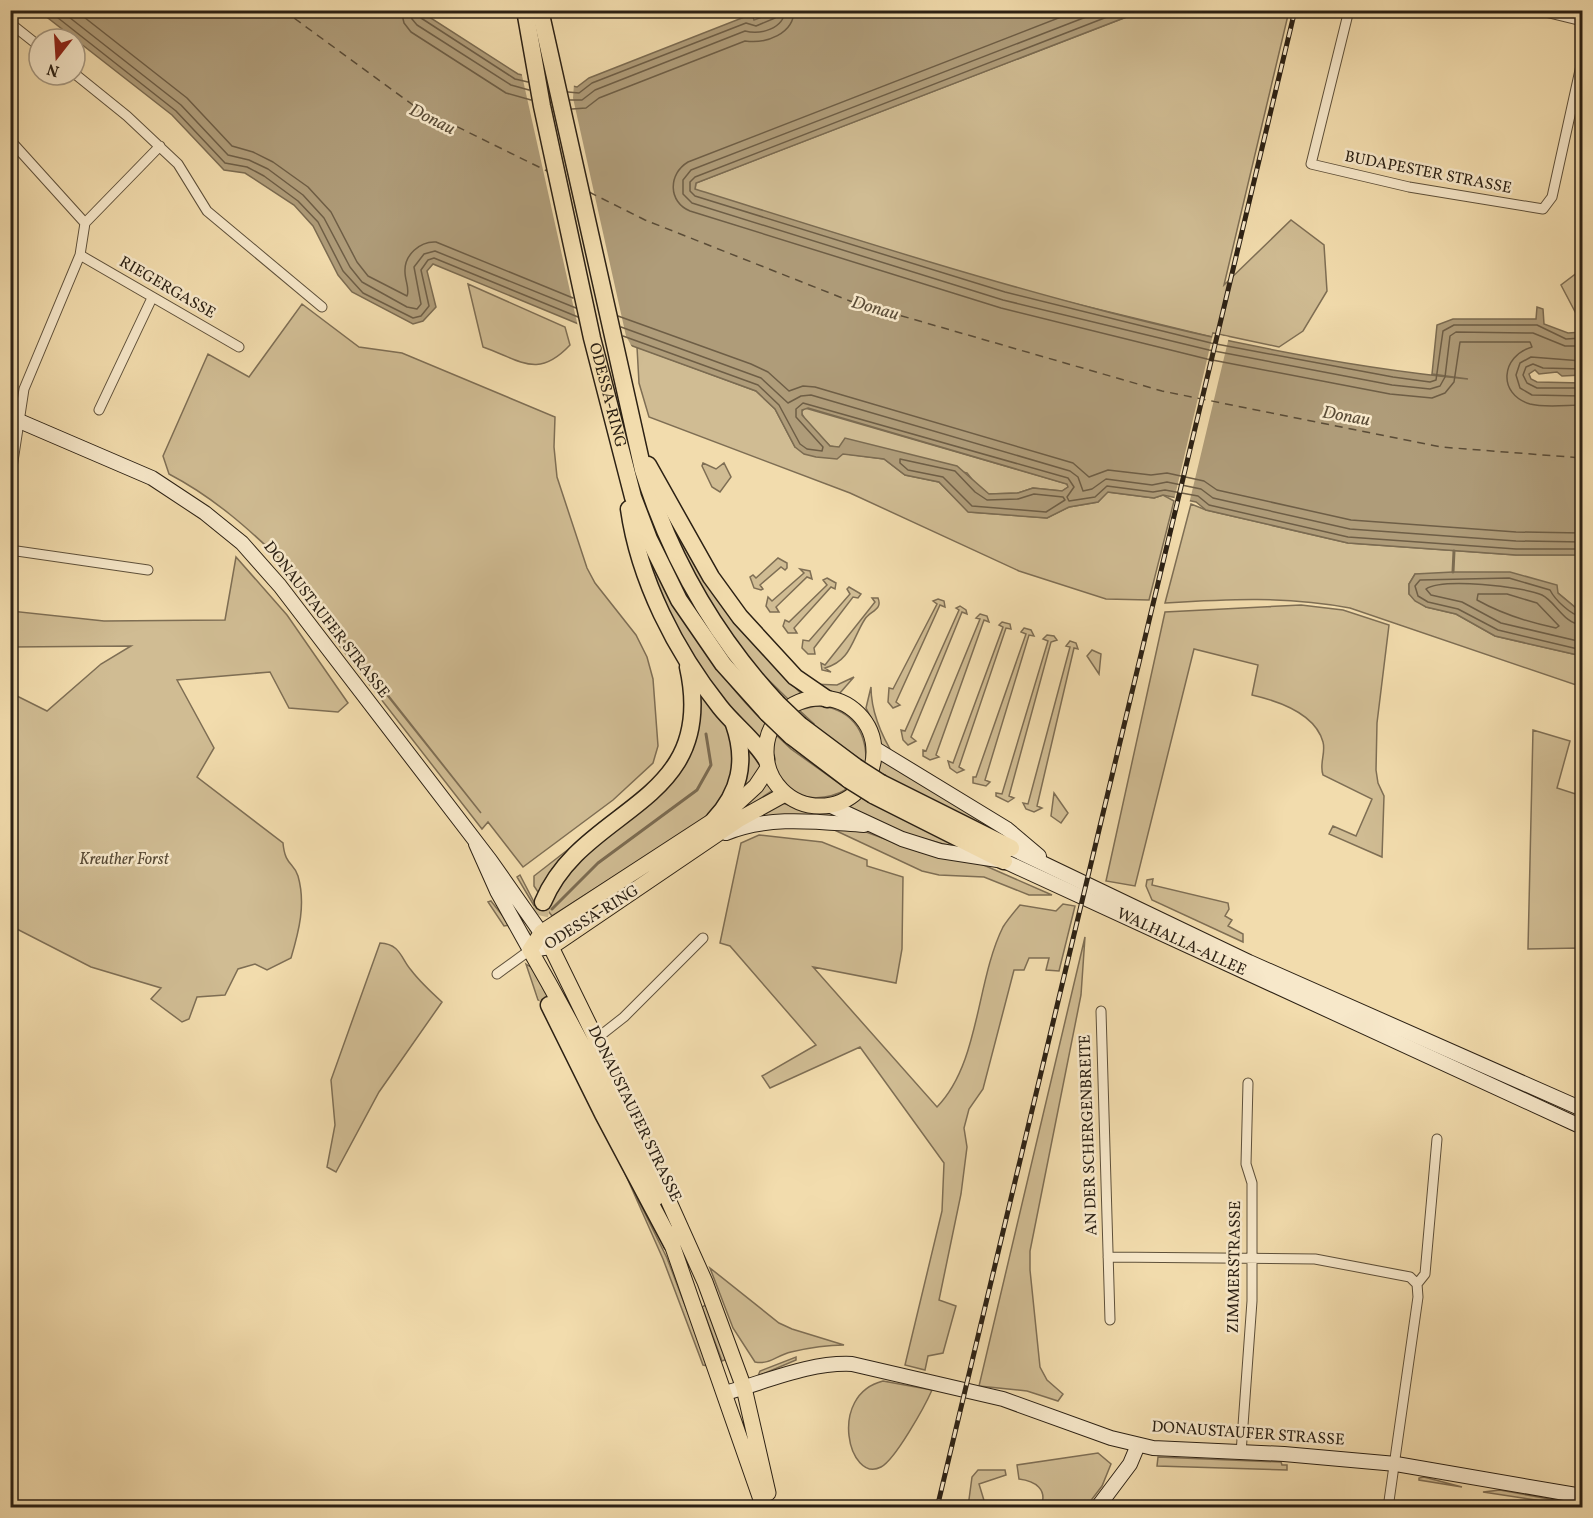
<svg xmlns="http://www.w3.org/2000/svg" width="1593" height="1518" viewBox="0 0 1593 1518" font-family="Vollkorn,serif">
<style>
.green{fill:#d0bc93;stroke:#7e6e54;stroke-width:1.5}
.water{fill:#af9c79;stroke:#7b6b51;stroke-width:1.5;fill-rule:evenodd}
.pier{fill:#f2dcad}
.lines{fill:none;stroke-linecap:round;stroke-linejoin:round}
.shore{stroke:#6e5e46;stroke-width:1.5}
.stream{stroke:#7b6b51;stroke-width:3}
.ferry{stroke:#5a4c37;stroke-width:1.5;stroke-dasharray:8 6;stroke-linecap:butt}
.highway-tunnel{stroke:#cab78e;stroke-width:16;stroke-dasharray:16 8;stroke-linecap:butt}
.street-casing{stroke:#5e503a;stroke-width:11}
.secondary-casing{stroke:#2c2114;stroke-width:16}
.primary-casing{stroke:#2c2114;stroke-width:17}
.highway-casing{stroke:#2c2114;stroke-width:19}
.street{stroke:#f7e8ca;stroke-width:9}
.secondary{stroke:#f7e8ca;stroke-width:14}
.primary{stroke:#f2dcad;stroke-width:15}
.highway{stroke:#f2dcad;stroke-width:16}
.rail-casing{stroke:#2c2114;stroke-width:5}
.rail{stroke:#f7e8ca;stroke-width:3;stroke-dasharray:9;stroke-linecap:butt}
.highway-bridge-casing{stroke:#2c2114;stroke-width:19;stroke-linecap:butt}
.highway-bridge{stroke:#f2dcad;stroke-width:16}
.labels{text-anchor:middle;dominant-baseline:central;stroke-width:5;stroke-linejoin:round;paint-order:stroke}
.street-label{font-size:16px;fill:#2c2114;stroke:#f7e8ca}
.park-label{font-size:16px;font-style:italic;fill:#554834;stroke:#f7e8ca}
.water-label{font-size:18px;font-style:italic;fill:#5a4c37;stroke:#f7e8ca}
</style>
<rect width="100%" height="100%" fill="#f2dcad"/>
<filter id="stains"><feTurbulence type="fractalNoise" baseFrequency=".00333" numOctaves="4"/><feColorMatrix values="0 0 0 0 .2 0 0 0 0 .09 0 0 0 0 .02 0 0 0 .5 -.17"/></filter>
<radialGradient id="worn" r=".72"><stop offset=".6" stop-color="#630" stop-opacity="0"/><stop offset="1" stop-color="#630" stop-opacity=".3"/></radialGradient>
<path class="green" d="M1142,11H1289L1224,285L1291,220L1324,245L1327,291L1303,331L1279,347L1213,333L1212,337L1007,287L695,190L696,183Z
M1582,269V325L1561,285Z
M468,284L565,327L570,345C538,379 522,361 483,347Z
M302,304L359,347L402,353L555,417L554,447L557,477L587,568L595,583L636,635L647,657L653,679L658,746L653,763L613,800L523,867L488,822L482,829L335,640L315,612V605L481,813L284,563C248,528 213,497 169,474L163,456L208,354L249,377Z
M637,347L756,391L775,409L795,447L884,459L905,475L939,482L969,512L1047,518L1069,507L1098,502L1107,492L1154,498L1163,495L1174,501L1149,600L1106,599L1019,571L850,493L649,417L639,383Z
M805,408L1067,484L1068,487L1062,491L1033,488L1018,493L988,494L979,488L967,473L830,446L806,421L801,412Z
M703,463L716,469L724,463L731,477L720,492L712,487L702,466Z
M655,493L767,657L806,699L792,703L741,653L716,619Z
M1191,504L1206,510L1348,543L1516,555H1582V613L1558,593L1415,574L1409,584V594L1426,607L1456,614L1495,636L1582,656V687L1350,608C1286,596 1229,599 1165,603Z
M634,516C670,592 705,666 766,724L760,745L715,695L666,611Z
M236,557L287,615L348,703L338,712L289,708L270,672L177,680L214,748L197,777L283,843C285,866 294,862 298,876C306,904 299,931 291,958L267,970L255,964L238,969L225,995L197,997L189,1019L182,1022L151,999L161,988L91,967L11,926V693L47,711L101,664L131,646L11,647V611L104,621L225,620Z
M778,558L787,563V568L785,570L781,567L760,585L763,589L761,590L754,588L750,577L753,575L756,578Z
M800,569L810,571L812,579L807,577L776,607L779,612H770L766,606L768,597L772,601L804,573Z
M827,578L836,583L835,589L831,587L794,628L797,633H788L783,626L785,620L789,622L827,585L823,580Z
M849,587L861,594L858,598L853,597L814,648L815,654H808L802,648L803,640L809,641L850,594L847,589Z
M872,598H878C883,610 870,611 865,619C852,639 851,661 825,668L831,672L822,670L821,663L825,665L875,602Z
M938,599L944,601L945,607L940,605L896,702L900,705L893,708L888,702L889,688L893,689L937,604L933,601Z
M1301,605L1343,610L1389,625L1377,723L1376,770L1378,783L1384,796L1382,857L1329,834L1333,826L1356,836L1372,799L1323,775C1319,764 1326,753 1323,742C1315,713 1278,701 1252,695L1258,665L1194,649L1135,886L1106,881L1165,612Z
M960,606L966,610L967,614L962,612L911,737L916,741L908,745L903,740L901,730L905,731L959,610L956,608Z
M980,614L987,616L989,622L984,620L936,755L939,757L930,760L923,756V750L926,751L980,619L976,618Z
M1002,622L1010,624L1011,629L1006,628L959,767L964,770L957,773L950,768L948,761L953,763L1003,627L999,625Z
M1024,628L1031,630L1034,636L1029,635L985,780L990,782L986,786L973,783V777H976L1026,634L1021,632Z
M1047,635L1054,636L1057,640L1051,642L1009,796L1014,798L1008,802L996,796V793L1002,794L1048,641L1043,639Z
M1070,641L1076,643L1078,649L1074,648L1037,806L1042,808L1034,812L1026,809L1023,803L1028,804L1070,647L1066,646Z
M1092,650L1101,654L1099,674L1087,656Z
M692,676L729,730L734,744L733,784L709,814L689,829L552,916L546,908L559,880L673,776Z
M854,677L839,694L811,684L837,685Z
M871,687C871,713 882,737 896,759L881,748L877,729L866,708Z
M816,706C850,707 867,730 866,763L813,726L814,724L799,710Z
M1533,730L1570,741L1557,788L1582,796V1006L1579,948L1528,949Z
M773,732L791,749L847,789C805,814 754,782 773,732Z
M741,738C772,770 761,774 733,802Z
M881,757L1012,840L893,781L878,771Z
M766,781L773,790L564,933L562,930L734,811Z
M1054,793L1068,813L1061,823L1051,816Z
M860,797L965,850L907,834L844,808Z
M782,803L812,812H832L859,823L751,817Z
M828,827L858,829L920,852L979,863L1052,895H1029L984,877L939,875L922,871Z
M759,835L822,842L867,860V866L903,877L902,949L896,983L813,967L937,1107C980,1063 976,981 1003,927C1008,919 1014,912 1020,905L1056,911L1063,904L1075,906L1059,971L1046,970L1049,958H1029L1024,970H1014L983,1089L969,1109L964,1128L967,1147L961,1194L939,1300L956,1306L943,1353L928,1356L925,1370L905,1365L942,1211L944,1163L860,1047L770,1088L762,1076L816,1045L730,946L720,943L741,843Z
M570,848L552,869L540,895L534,886V876Z
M520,875L536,906V909L517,877Z
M1153,879L1152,885L1228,903L1229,909L1225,916L1232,920L1228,926L1243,934V942L1152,900L1146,886L1147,880Z
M491,901L510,925L504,926L488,902Z
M1085,937L1081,995L1030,1251V1270L1040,1367L1047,1380L1063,1394L1058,1401L1027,1391L979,1386Z
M380,943C401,944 401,959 411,970C420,982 431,992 442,1002L379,1092L336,1172L327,1167L335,1125L331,1080Z
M526,964L535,970L554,1005L538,1000Z
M624,1171L667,1258L708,1366L703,1365L663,1259Z
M710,1268L779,1323L792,1329L844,1345C826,1345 808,1348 791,1352C777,1355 770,1365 755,1362L733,1328Z
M707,1304L727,1359L722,1361L702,1307Z
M796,1357V1360L758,1376L760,1371Z
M883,1381L932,1390C925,1406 895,1460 881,1467C849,1484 827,1395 883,1381Z
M1098,1453L1111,1464L1102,1486L1086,1507H1041C1048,1489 1035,1481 1019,1479L1017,1465Z
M1158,1457L1281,1462L1282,1465H1287V1470L1157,1466Z
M978,1470H1005L1006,1475L979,1484L986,1507H968L972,1477Z
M1424,1477L1462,1487L1419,1480V1478Z
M1500,1490L1582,1505V1507L1483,1492Z"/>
<path class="water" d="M39,11H420L518,74L577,87L589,78L752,14L754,20L778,11H1142L696,183L695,189C948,268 1203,353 1468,379L1432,374L1437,325L1453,319H1536L1537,307L1543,309L1544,324L1568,333L1582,332V375L1562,376L1557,372L1539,374L1535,370L1529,374L1531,379L1537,382L1582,383V555H1516L1348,543L1206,510L1196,502L1163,495L1154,498L1108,492L1098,502L1069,507L1047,518L968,512L939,482L905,475L884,459L843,454L837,459L816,457L804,454L795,447L775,409L756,391L627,344L433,264L427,271L436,307L423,321L413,324L352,292L338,275L313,226L294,205L245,173L224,170L172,115ZM808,408L1067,484L1068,487L1062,491L1033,488L1018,493L989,494L957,466L845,438L839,447L830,446L802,415V410Z
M1453,572H1510L1557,585L1558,593L1582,613V656L1495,636L1456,614L1426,607L1415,601L1409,594V584L1415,574Z"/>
<path class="pier" d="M521,71L574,84L573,98L626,336L633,349L578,327Z
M1213,334L1229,337L1189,504L1174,500Z"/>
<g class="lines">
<path class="shore" d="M48,10L176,111L225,163L247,167L264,176L298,201L318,222L343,271L363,293L413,318L421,316L429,306L421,270L428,260L434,258L578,317
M60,10L181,105L228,155L249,160L268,169L303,195L324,218L350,267L362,282L407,307L417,309L421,304L414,267L424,254L435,251L576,308
M75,10L187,98L232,146L253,152L273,162L308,187L331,212L357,262L368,276L407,296C410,289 405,281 405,272C404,255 420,241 436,242L573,298
M401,10L404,23L411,32L506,93L531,100
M410,10L412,19L417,25L511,85L529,90
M418,10L421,18L515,79L528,82
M1079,10L688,162C668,174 668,202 690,211L1001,308L1207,359L1390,394L1432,398L1445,393L1454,382L1460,342H1530L1532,347C1501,356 1497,394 1530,404C1545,408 1567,405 1582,405
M1104,10L691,170L683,180V194L692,203L1003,300L1209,350L1392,385L1430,389L1440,386L1445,377L1450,336L1456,332L1533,333L1565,346H1582
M1125,10L695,177L690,182V191L695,196L1005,292L1211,343L1393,377L1430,382L1436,380L1443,331L1454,325H1537L1566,339L1582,338
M568,92L579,93L592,83L746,23L756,26L775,18L778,10
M570,100H582L595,90L745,31C760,35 784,29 785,10
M572,109L586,108L599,98L745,41C766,44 794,34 794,10
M618,316L751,364L768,372L789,391L803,386L815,387L1073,463L1089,477L1108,470L1151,475L1167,473L1204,481L1217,490L1351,520L1516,532L1582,533
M621,327L761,378L788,403L801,396L811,395L1070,471L1078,477L1083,491L1092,489L1106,479L1152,485L1167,482L1201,489L1213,498L1350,529L1516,541L1582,542
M623,336L758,385L779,405L800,444L807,449L822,451L823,447L796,417V409L803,403L1068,478L1074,487L1067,497L1069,501L1095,497L1107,486L1153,492L1165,490L1198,496L1209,505L1348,537L1516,549H1582
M1582,361L1531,357L1520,363L1516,375L1520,388L1532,395L1582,396
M1582,369L1543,368L1533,364L1526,367L1523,375L1527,383L1537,388H1582
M900,459L955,471L975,492L987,500L1018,499L1034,494L1063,497L1065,500L1046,512L972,506L943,477L908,470L900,463Z
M1478,594H1507L1537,603L1559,626L1556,628C1527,622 1502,614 1477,600Z
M1582,617C1571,615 1555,600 1550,590L1509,578L1420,580L1415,586L1418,596L1428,602L1458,609L1498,630L1582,650
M1582,625C1564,624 1556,602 1542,595C1522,586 1442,578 1426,589L1431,595L1462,602L1501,623L1582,642"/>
<path class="stream" d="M1453,572L1454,551
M552,909L598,863L697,790L711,765L706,734"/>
<path class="ferry" d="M283,10L413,105L547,171
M589,192L645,220L850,301L1162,391L1441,447L1582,458"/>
<path class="highway-tunnel" d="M535,939L543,902
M537,965L549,1005"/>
<defs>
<path id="street" d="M1349,10L1311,164L1409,187L1543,209L1552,197L1582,61
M1537,10L1582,21
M10,23L39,46
M75,74L127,116L178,164L207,211L322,307
M10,140L85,223
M80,255L239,347
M99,410L152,298
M10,481L24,389L80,255L85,223L160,146
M10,550L148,570
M497,974L530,950
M1101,1011L1110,1320
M596,1039L624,1017L703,938
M1108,1257L1315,1259L1410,1277L1417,1284L1418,1297L1388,1508
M1417,1284L1425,1274L1437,1139
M1241,1453L1252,1301V1183L1246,1164L1248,1083"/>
<g id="secondary">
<path d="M10,417L152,478L205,513L242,543L280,586L490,860L551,947L530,950L497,891L476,844"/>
<path d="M874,748L1007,829L1039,856"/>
<path id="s1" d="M831,806L902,839L940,851L1004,861L1582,1127"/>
<path d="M726,833C770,815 818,822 864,825"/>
<path d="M1011,848L1249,962L1582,1109"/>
<path d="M725,1393C766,1382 809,1362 852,1364L1003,1399L1111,1438L1153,1448L1284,1454L1396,1464L1582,1496"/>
<path d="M1097,1508L1130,1464L1138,1445"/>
</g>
<path id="primary" d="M766 752a54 54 0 1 1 108 0a54 54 0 1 1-108 0Z
M655,1199C620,1114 576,1030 530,950L542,932L731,809L756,786L768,768
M668,1233L764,1508
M768,1493L744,1388L705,1282L596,1039L551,947L738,820L785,794"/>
<g id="highway">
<path id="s2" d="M525,10L542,106L592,338L633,497L649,539L679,600L723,664L767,713"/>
<path d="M540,10L643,470C670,558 714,635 777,703"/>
<path d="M648,465L711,577L740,617L795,677L827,699"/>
<path d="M629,509C639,580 676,652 720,707C734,725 754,739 766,759"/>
<path d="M800,725L856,767"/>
<path d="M791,736L849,780"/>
<path d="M881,783L1011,848"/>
<path d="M873,795L1004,861"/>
<path d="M714,820C740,792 747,761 734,724"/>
<path d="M543,902C583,805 719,806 688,667"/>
<path d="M549,1005L603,1114L672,1244"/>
</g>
</defs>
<use href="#street" class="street-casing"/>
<use href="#secondary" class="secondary-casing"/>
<use href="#primary" class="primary-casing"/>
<use href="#highway" class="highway-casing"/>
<use href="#street" class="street"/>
<use href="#secondary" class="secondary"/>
<use href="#primary" class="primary"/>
<use href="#highway" class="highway"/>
<defs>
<path id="rail" d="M937,1508L1295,10"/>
</defs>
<use href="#rail" class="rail-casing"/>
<use href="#rail" class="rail"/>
<defs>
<path id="highway-bridge" d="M777,703L800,725
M767,713L791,736
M856,767L881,783
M849,780L873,795"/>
</defs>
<use href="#highway-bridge" class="highway-bridge-casing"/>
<use href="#highway-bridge" class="highway-bridge"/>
</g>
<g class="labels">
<g class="street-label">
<text transform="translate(1428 173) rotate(11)">BUDAPESTER STRASSE</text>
<text transform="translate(167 288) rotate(30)">RIEGERGASSE</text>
<text stroke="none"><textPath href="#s2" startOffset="394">ODESSA-RING</textPath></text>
<text transform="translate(326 620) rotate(52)">DONAUSTAUFER STRASSE</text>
<text transform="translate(592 918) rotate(-32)">ODESSA-RING</text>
<text stroke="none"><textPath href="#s1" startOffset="378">WALHALLA-ALLEE</textPath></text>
<text transform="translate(634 1114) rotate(64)">DONAUSTAUFER STRASSE</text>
<text transform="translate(1089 1135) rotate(-92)">AN DER SCHERGENBREITE</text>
<text transform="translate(1235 1267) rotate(-89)">ZIMMERSTRASSE</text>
<text transform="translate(1248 1434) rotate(4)">DONAUSTAUFER STRASSE</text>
</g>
<g class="park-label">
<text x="124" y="860">Kreuther Forst</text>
</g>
<g class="water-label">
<text transform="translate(432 120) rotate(26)">Donau</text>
<text transform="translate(875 309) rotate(16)">Donau</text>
<text transform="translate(1346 417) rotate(10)">Donau</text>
</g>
</g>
<rect width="1593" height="1518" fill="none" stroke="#f2dcad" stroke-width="36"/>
<rect x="12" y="12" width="1569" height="1494" fill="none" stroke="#2c2114" stroke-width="3"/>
<rect x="18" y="18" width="1557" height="1482" fill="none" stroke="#2c2114" stroke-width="1.5"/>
<g transform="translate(57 57) rotate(197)"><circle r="28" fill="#f7e8ca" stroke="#a69881" stroke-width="1.5"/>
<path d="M0-4.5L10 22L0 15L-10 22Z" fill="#8f2418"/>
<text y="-9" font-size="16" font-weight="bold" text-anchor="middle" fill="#2c2114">N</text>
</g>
<rect width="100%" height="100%" filter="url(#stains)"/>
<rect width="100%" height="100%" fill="url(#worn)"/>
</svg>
